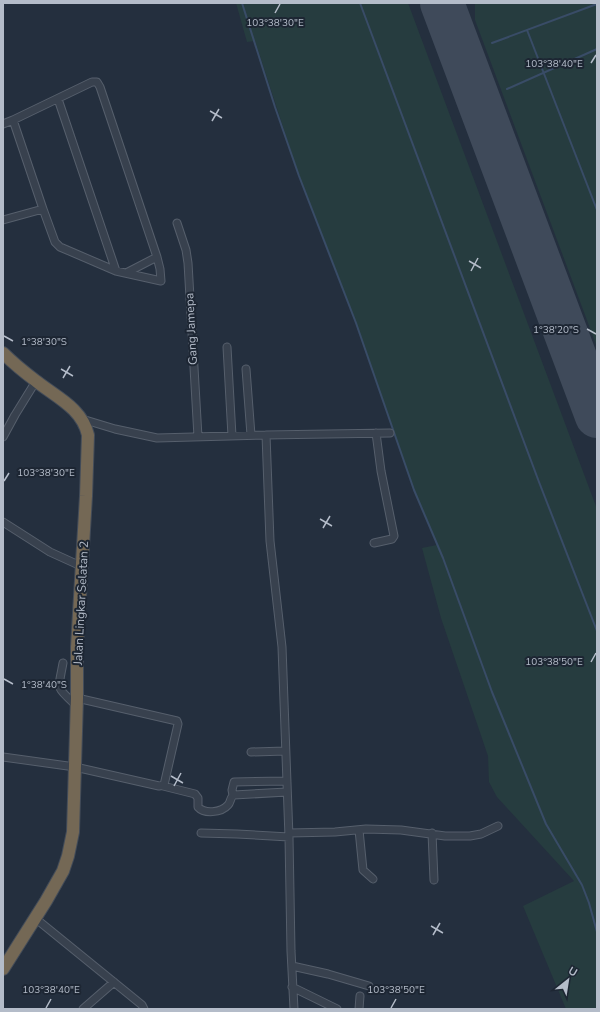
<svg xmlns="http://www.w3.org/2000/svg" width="600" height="1012" viewBox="0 0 600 1012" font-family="'Nunito Sans',sans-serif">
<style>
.green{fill:#263c3f}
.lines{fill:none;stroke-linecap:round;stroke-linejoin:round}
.stream{stroke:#394c67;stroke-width:2}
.runway{stroke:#3f4a5a;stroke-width:44}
.street-casing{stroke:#565f6c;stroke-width:9}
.highway-casing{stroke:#434c59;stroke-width:14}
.street{stroke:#38414e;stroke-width:7}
.highway{stroke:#746855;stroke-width:12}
.ticks{fill:none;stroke:#b4bcc9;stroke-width:1.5}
.labels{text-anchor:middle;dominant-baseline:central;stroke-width:4;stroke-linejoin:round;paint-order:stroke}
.street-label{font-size:12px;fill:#b4bcc9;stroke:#1d2633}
.ticks-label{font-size:10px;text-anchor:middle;fill:#b4bcc9;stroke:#1d2633;stroke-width:4;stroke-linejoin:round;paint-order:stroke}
</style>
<rect width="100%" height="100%" fill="#242f3e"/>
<path class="green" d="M236,3H408L597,509V1009H566L523,906L574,881L497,797L489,782L488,756L441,618L422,548L437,545L414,490L356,323L299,176L255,41L247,42Z
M475,3H597V347L475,20Z"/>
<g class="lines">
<path class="stream" d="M242,3L275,107L299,176L356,323L414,490L443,558L492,692L546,824L582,885L589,903L597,932
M360,3L539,482L597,631
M527,30L597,210
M492,43L597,4
M507,89L597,49"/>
<path class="runway" d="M442,3L597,416"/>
<defs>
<path id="street" d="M58,99L116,271
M3,124L13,120
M3,220L43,209L55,242L60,247L116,271L161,281L160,269L157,257L100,87L97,82H92L13,120L43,209
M177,223L186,250L188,263L198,437
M126,273L157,257
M227,347L232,436
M246,369L251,435
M82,419L115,429L157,438L266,435L390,433
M266,435L270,541L282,647L289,837L291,951L294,1009
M3,437L15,415L36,381
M3,522L50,552L83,567
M374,543L392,539L394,536L381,471L376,433
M63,663C58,691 55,686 77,706
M251,752L285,751
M3,757L75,767L159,786L164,785L178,724L177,721L77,698
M163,786L195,794L198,798V807C204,814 221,813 228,805C231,802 230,797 234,795L287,792
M233,795L232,790L234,782L287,781
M359,830L363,870L373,879
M201,833L237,834L289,837
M289,833L335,832L366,829L401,830L445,836H470L481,834L498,826
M432,833L434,880
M35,918L142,1005L144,1009
M292,966L328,974L369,986
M292,987L337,1009
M83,1009L114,982
M359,1009L360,996"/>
<path id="highway" d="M3,353C13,363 24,372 36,381C56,397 82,408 88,435L86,496L77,647V698L73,832L68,856L63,871L46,901L3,969"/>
</defs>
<use href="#street" class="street-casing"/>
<use href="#highway" class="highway-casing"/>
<use href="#street" class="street"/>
<use href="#highway" class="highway"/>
</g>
<path class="ticks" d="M275,13L280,4M591,63L596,55M210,111L222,118M212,121L219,109M469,261L481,268M471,271L478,258M587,329L596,334M4,336L13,341M61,369L73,376M63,378L70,366M4,481L9,473M320,519L332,526M323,528L330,516M591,662L596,653M4,679L13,684M171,776L183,783M174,786L181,773M431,926L443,933M433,935L440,923M46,1008L51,999M391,1008L396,999"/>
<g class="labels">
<g class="street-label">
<text transform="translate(191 329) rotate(-93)">Gang Jamepa</text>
<text transform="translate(81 603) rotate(-87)">Jalan Lingkar Selatan 2</text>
</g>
</g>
<g class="ticks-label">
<text x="275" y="26">103°38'30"E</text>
<text x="554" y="67">103°38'40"E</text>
<text x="556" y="333">1°38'20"S</text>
<text x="44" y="345">1°38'30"S</text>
<text x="46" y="476">103°38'30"E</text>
<text x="554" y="665">103°38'50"E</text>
<text x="44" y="688">1°38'40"S</text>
<text x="51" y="993">103°38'40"E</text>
<text x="396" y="993">103°38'50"E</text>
</g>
<rect width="600" height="1012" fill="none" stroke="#b4bcc9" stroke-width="8"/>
<g transform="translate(568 980) rotate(30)" stroke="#1d2633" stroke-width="3" paint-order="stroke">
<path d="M0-3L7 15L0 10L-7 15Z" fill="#b4bcc9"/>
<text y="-6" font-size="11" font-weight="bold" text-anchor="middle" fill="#b4bcc9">U</text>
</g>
</svg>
